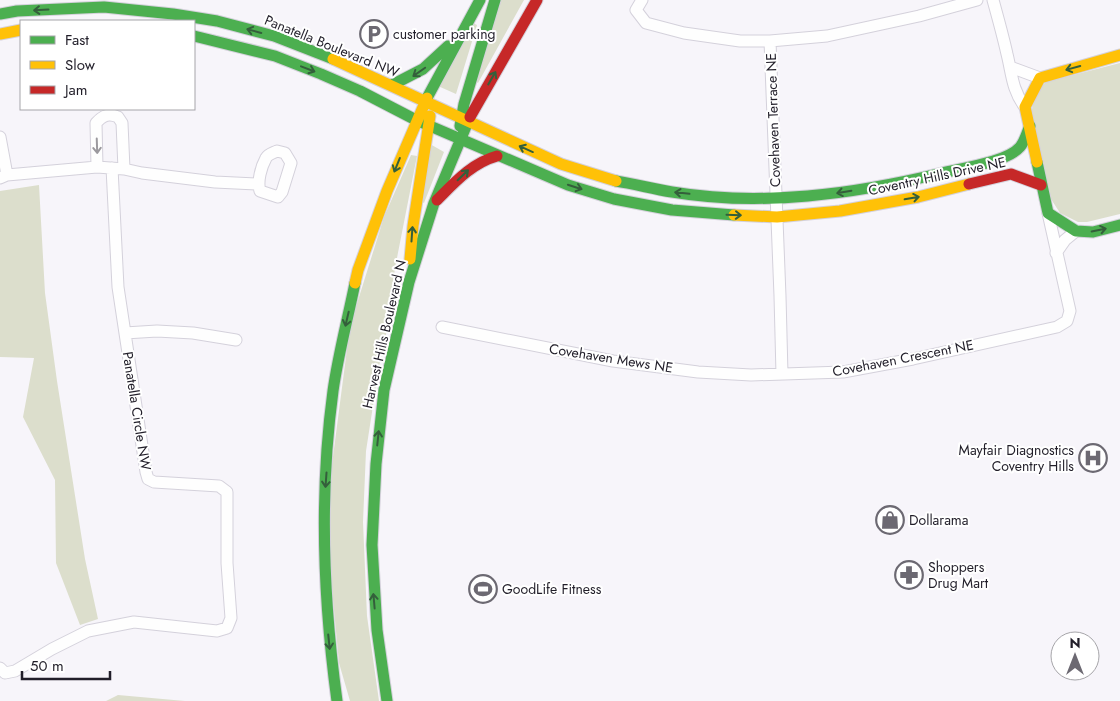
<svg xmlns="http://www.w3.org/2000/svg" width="1120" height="701" viewBox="0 0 1120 701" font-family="Jost,sans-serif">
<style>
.green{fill:#dcdecc}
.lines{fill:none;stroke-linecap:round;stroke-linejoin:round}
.street-casing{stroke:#d4d1db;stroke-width:13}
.fast-casing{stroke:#d4d1db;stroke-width:13}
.slow-casing{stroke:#d4d1db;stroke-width:13}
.jam-casing{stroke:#d4d1db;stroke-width:13}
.street{stroke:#fefefe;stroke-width:11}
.fast{stroke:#4caf50;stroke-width:11}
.slow{stroke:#ffc107;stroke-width:11}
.jam{stroke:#c62828;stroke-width:11}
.oneway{stroke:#345f3b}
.oneway2{stroke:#9b999e}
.labels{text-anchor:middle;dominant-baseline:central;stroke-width:4;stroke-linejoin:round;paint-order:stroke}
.poi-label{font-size:14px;fill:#211e29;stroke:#fff;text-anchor:start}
.street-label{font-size:14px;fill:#211e29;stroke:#fff}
</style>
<rect width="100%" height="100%" fill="#f7f5fa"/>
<path class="green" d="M498,0H524L478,83L474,80Z
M473,23L477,25L456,94L438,86Z
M1120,63V214L1087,222H1078L1060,213L1051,199L1031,117L1034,94L1046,82Z
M430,144L444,152L424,203L420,200Z
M411,155L417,156L395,268L388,325L379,367L366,451L363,522L367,616L379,701H350L339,663L329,557L331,472L350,326L384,217Z
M39,185L45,293L57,381L85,559L98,619L80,625L56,563L55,480L23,417L34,358L0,357V191Z
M118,695L185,701H106Z"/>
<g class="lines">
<defs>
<path id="street" d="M642,0L636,10L646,23L684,33L740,41H770L827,36L919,16L977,0
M993,0C998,18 1003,36 1007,54C1012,74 1012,90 1025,107
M770,41L780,296L782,374
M1010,67L1040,78
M0,137L7,175
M277,151L285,153L291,163L282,192L278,197L260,191C257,182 261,167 266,158C268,154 273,153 277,151Z
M97,167L96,123C103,115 109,113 118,117L122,123L124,169
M0,178L7,175L97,167L124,169L142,173L215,182L257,184
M1056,253L1065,240L1076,231
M442,327L613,361L698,372L751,375L843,372L913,359L1057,327L1067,321L1070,311L1048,213
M125,333L157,331L193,333L236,340
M0,668L5,673L15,671L52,649L88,631L134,622L217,631L227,628L231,618L227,563V492L219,486L154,482L148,479L146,472L118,287L112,168"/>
<path id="fast" d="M0,14L17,11L104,7L173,14L217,21L274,36L333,59
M194,36L275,56L321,74L360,91L416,120L568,185L614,199L672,210L734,215
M392,85L423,69L448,46
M427,98L480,0
M460,126L464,104L495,0
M1037,162L1048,213L1076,231L1093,232L1120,225
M616,181C635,184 653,189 672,192C762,207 854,194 942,173C963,168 1007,162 1020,147C1025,141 1027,132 1030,126
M337,701C323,598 319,494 333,391C338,355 348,318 355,283
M387,701L377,630L372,545L376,464L384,390L409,282L434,203L470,117"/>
<path id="slow" d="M0,34L21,30
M333,59L561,164L616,181
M1037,162L1025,107L1040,78L1120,55
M734,215L777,217L840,211L918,197L969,184
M410,259L413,226L430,116
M355,283L358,270L387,191L427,98"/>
<path id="jam" d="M470,117L537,0
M969,184L1011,174L1041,185
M437,200C455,182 472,163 497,156"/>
</defs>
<use href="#street" class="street-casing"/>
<use href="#fast" class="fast-casing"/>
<use href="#slow" class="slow-casing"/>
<use href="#jam" class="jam-casing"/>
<use href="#street" class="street"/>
<use href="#fast" class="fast"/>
<use href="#slow" class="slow"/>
<use href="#jam" class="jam"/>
</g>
<defs><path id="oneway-shaft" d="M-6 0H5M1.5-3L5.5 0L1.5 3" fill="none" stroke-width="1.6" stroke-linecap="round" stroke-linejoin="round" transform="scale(1.25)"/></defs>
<g class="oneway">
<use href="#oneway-shaft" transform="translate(41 10) rotate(177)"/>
<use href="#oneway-shaft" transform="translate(254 31) rotate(-165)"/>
<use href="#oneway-shaft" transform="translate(1073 68) rotate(165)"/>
<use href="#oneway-shaft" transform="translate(308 69) rotate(21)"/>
<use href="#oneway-shaft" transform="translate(419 72) rotate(145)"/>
<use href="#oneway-shaft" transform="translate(492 78) rotate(-60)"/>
<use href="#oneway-shaft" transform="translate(526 149) rotate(-156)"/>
<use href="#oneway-shaft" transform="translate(397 165) rotate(112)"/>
<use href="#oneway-shaft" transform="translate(463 175) rotate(-44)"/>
<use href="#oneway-shaft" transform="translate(575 187) rotate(18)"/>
<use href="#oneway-shaft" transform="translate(844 192) rotate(170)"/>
<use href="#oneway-shaft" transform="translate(682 193) rotate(-174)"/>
<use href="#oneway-shaft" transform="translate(912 198) rotate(-10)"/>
<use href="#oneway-shaft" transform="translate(734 215) rotate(2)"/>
<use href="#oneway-shaft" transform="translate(1099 230) rotate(-12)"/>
<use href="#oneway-shaft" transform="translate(412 234) rotate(-86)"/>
<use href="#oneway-shaft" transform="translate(347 319) rotate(103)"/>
<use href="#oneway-shaft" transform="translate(378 438) rotate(-84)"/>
<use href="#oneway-shaft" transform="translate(326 480) rotate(94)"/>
<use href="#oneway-shaft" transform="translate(374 601) rotate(-95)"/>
<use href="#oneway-shaft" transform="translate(329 642) rotate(84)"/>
</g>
<use class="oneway2" href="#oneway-shaft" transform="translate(97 146) rotate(88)"/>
<defs>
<symbol id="parking-ring" viewBox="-11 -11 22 22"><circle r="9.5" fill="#fff" stroke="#6c6972" stroke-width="1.5"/><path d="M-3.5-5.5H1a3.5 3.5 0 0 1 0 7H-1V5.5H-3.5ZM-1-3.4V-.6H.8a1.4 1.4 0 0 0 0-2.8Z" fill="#6c6972"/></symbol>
<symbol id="hospital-ring" viewBox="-11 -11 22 22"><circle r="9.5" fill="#fff" stroke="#6c6972" stroke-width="1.5"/><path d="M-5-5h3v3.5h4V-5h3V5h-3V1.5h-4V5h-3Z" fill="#6c6972"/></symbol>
<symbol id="shop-ring" viewBox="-11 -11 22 22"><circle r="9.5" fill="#fff" stroke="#6c6972" stroke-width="1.5"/><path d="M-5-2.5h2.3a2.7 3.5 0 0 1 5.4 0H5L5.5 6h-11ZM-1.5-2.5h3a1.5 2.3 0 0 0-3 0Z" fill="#6c6972"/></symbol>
<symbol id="pharmacy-ring" viewBox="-11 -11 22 22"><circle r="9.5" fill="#fff" stroke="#6c6972" stroke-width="1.5"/><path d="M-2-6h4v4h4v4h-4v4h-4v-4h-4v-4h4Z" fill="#6c6972"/></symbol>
<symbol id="stadium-ring" viewBox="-11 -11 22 22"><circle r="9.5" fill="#fff" stroke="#6c6972" stroke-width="1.5"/><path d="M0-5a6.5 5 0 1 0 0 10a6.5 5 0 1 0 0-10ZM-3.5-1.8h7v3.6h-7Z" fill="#6c6972"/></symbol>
</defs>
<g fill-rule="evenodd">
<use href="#parking-ring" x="358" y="18" width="32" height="32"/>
<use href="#hospital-ring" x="1077" y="442" width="32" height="32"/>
<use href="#shop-ring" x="874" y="504" width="32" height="32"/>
<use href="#pharmacy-ring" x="893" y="559" width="32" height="32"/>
<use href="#stadium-ring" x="467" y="573" width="32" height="32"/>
</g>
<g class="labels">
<g class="poi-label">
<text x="393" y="34">customer parking</text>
<text x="1074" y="450" text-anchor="end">Mayfair Diagnostics<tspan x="1074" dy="16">Coventry Hills</tspan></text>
<text x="909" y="520">Dollarama</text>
<text x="928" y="567">Shoppers<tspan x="928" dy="16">Drug Mart</tspan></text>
<text x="502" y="589">GoodLife Fitness</text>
</g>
<g class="street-label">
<text transform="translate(332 46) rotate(22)">Panatella Boulevard NW</text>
<text transform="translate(773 120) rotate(-92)">Covehaven Terrace NE</text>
<text transform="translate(937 176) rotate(-12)">Coventry Hills Drive NE</text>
<text transform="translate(384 334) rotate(-77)">Harvest Hills Boulevard N</text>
<text transform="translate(611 358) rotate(9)">Covehaven Mews NE</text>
<text transform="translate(903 358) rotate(-11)">Covehaven Crescent NE</text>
<text transform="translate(137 411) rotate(81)">Panatella Circle NW</text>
</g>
</g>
<rect x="20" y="20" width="175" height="90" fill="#ffffff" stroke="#a6a5a9"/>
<rect x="30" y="36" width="25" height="8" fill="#4caf50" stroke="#a6a5a9"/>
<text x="65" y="45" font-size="15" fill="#211e29">Fast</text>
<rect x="30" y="61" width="25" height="8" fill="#ffc107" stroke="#a6a5a9"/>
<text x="65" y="70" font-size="15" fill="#211e29">Slow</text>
<rect x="30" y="86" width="25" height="8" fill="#c62828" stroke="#a6a5a9"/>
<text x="65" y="95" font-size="15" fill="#211e29">Jam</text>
<g transform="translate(1075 656)"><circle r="24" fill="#ffffff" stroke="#a6a5a9"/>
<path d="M0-4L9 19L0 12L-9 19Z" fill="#6c6972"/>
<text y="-8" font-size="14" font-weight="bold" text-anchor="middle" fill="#211e29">N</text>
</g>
<path d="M22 671v8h88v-8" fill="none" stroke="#211e29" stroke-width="2.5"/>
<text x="30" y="671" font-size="15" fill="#211e29" stroke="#ffffff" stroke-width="4" paint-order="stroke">50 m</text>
</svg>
